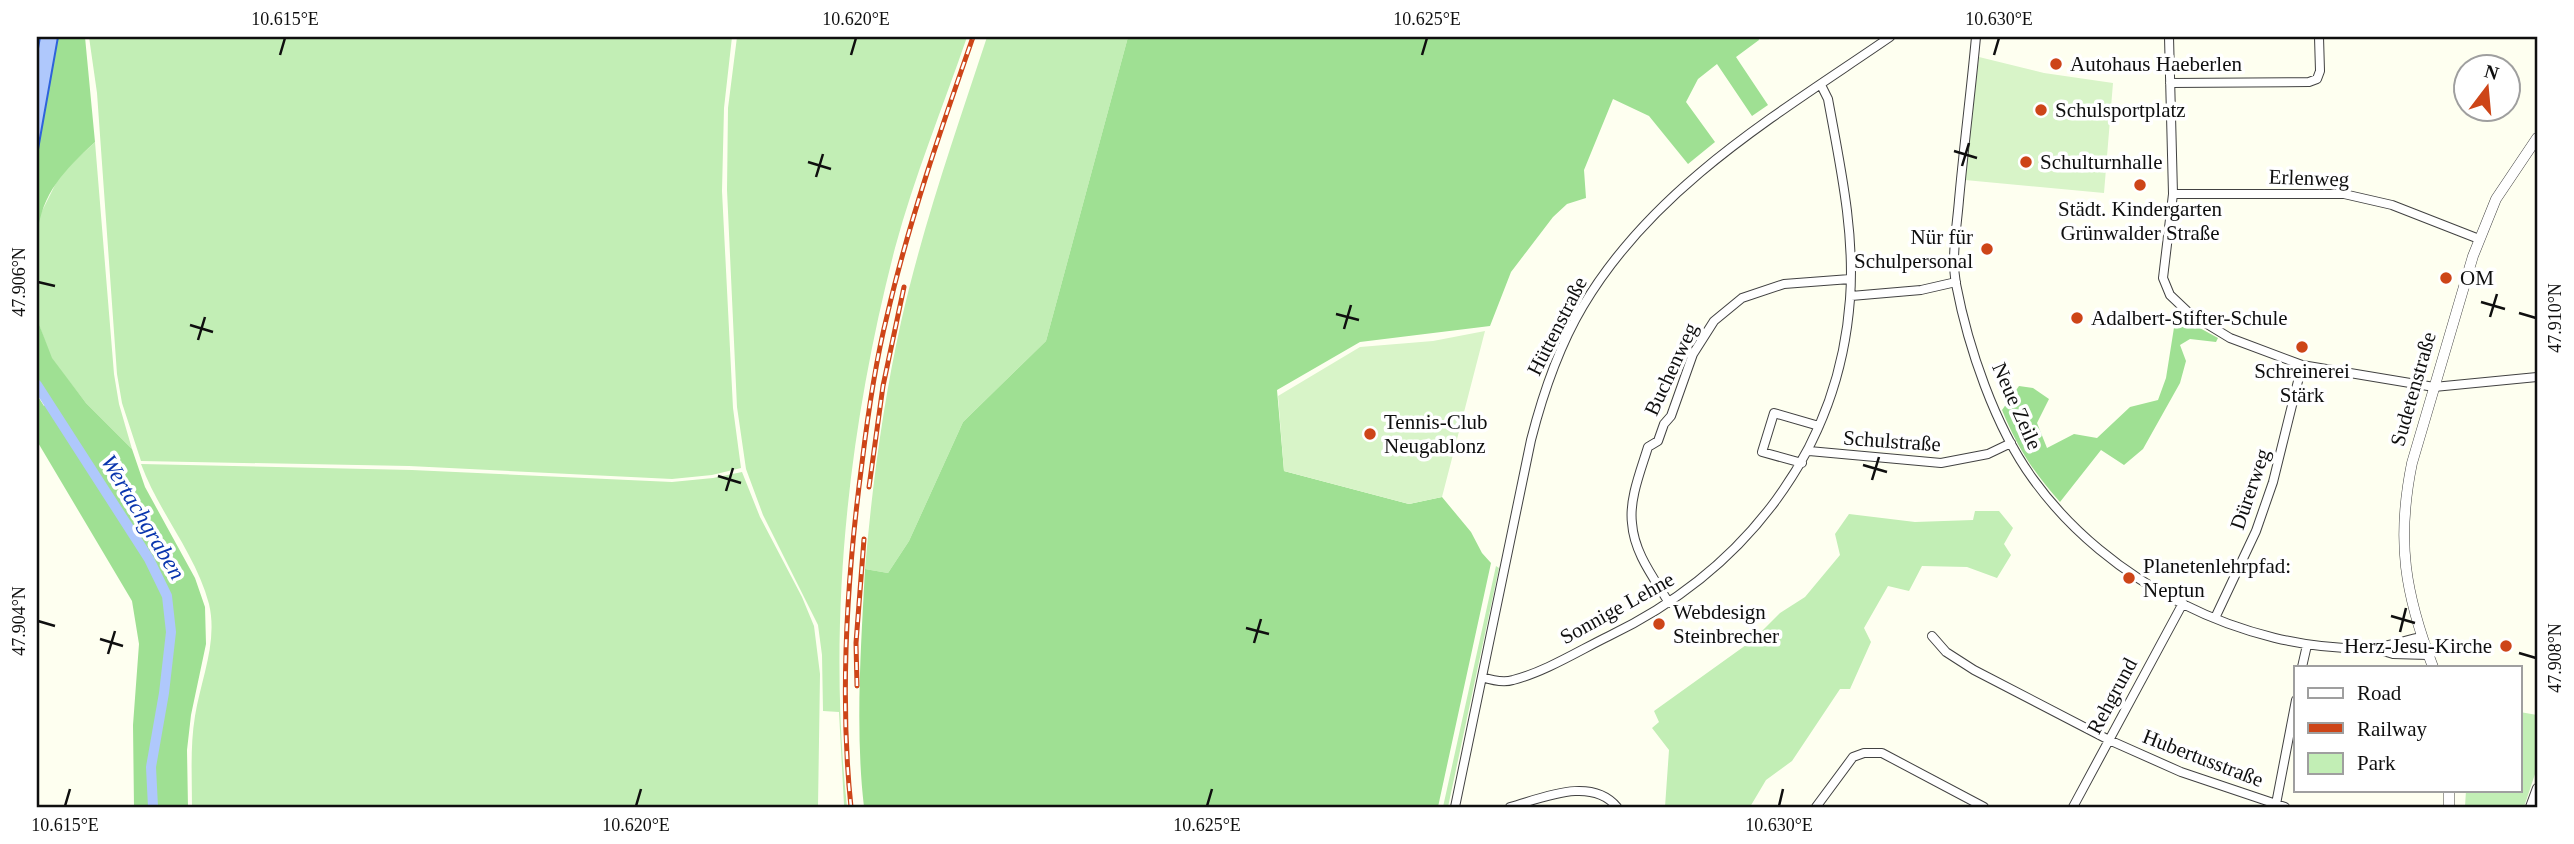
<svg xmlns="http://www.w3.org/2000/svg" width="2574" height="844" viewBox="0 0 2574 844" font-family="Georgia,serif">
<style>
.green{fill:#c2eeb5}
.forest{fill:#9fe093}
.pitch{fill:#d8f4c8}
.water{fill:#afc8fc;stroke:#2e63db;stroke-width:2}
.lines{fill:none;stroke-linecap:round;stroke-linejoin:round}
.canal{stroke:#afc8fc;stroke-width:10}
.minor-casing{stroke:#424242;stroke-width:10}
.tertiary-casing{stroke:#424242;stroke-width:11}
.minor{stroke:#fff;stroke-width:8}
.tertiary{stroke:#fff;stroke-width:10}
.rail-casing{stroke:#cd4518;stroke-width:5}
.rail{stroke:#fff;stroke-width:2.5;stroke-dasharray:8;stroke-linecap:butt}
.ticks{fill:none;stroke:#0f0f0f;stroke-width:2.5}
.poi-dot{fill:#cd4518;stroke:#fff;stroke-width:2.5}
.labels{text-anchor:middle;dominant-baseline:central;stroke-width:7;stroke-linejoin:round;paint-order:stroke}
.poi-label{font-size:21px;fill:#0f0f0f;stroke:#fff;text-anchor:start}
.street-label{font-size:21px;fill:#0f0f0f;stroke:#fff}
.water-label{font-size:23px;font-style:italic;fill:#0a36ae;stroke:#fff}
.neatline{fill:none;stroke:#0f0f0f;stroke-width:2.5}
.ticks-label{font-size:18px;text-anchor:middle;fill:#0f0f0f}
</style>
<rect width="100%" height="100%" fill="#fefff0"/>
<path class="green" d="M89,37H732L724,108L722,191L733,408L741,468L712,475L672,479L409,466L141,461L122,403L117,374L97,93Z
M737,37H967C943,107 914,177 895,248C848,429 827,621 847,807H831L844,805L839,712L823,711L822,655L818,625L763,515L746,469L737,407L727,190L728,108Z
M987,37H1128L1046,341L963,422L909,541L888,573L865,569C872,487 883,403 901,322C923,225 956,131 987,37Z
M95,142L114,374L119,404L132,449L86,403L51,358L37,319L39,217L60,175Z
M141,464L412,470L672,482L713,478L742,472L760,517L802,597L814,626L820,674L818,807H192C192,777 190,746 195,716C201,679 218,642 209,604C196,554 159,513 141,464Z
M1975,511H1999L2013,528L2004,544L2011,555L1997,578L1967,567L1922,566L1909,591L1888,586L1864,628L1871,642L1850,689H1840L1792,761L1766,780L1750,807H1665L1669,750L1652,728L1659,722L1654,711L1753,640L1780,613L1805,597L1840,555L1835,534L1849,514L1915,522L1973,520Z
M1496,566L1499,568L1448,807H1443Z
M2520,712L2537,715V768L2524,807H2465L2466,790H2520Z"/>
<path class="forest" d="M58,37H85L95,142C64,171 42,192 37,236V155Z
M1128,37H1758L1759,40L1736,57L1768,105L1752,116L1717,64L1698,79L1686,102L1715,142L1688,164L1649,116L1613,99L1584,170L1586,198L1567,204L1553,217L1511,272L1490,326L1360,342L1277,390L1284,471L1409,504L1442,497L1471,532L1482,553L1491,563L1438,807H864C855,730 861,647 865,569L888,573L909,541L963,422L1046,341Z
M2176,315L2218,338L2216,342L2190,339L2180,345L2186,361L2180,383L2143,449L2124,465L2101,450L2060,502C2034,473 2017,447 2002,410L2019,386L2033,388L2049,399L2037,423L2047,448L2074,434L2097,438L2130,407L2158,400L2166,378Z
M37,319L52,358L86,403L132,449L145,487L195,578L205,607L206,644L191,715L187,750L188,807H134L133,725L139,644L132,601L37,441V395L44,406L49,402L37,376Z"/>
<path class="pitch" d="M1979,57L2044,73L2113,83L2104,193L1965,180Z
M1485,331L1442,497L1409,504L1284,471L1278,396L1360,347L1433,341Z"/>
<path class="water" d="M40,37H58L37,155V54Z"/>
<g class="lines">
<path class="canal" d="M37,385L149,559L167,596L171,632L164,693L151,767L153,807"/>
<defs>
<path id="minor" d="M1976,37C1971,91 1964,145 1959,200C1957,226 1951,257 1956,284C1968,347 1995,427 2033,479C2107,582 2244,652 2370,648C2387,647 2405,640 2422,637
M2169,37L2173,194L2163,278L2170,295L2189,313L2230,338L2302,365L2434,387L2537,377
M2170,83L2309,82L2317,79L2320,71L2319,37
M2173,194H2344L2392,205L2479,239
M1851,296L1921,290L1956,282
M1809,451L1941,463L1988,454L2011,443
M1802,463L1762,452L1774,413L1819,426
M1669,603C1654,578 1634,553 1632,523C1629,499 1641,470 1648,447L1658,441L1664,424L1671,416L1693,354L1714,321L1742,298L1784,284L1850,279
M2215,618L2256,531L2273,482L2302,365
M1932,636L1946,652L1974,670L2109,740L2181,772L2285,807
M2374,648L2393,654L2428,655
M2302,667L2307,645
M1482,677C1491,680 1504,683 1513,680C1545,672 1580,650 1609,636C1744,571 1839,451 1850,299C1855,232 1840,165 1828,99L1821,85
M2276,804L2296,700
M1455,807L1531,440C1543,393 1558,348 1583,306C1654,186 1778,114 1890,37
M1510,807C1543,798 1591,776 1617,807
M1816,807L1853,757L1864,753H1882L1984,807
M2073,807L2183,603
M2530,807L2537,788"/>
<path id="tertiary" d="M2433,667C2405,594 2396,541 2412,463L2473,256L2496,199L2537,138
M2449,807V790"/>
</defs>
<use href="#minor" class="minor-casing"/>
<use href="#tertiary" class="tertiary-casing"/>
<use href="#minor" class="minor"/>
<use href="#tertiary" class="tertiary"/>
<defs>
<path id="rail" d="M869,487L883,386L904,287
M857,686L856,643L864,539
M851,807C839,693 847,576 862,463C868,413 875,364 887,316C909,221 941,129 973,37"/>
</defs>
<use href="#rail" class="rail-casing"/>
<use href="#rail" class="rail"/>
</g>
<path class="ticks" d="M280,55L285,38M851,55L856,38M1422,55L1427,38M1994,55L1999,38M1954,151L1977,158M808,162L831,169M1962,166L1969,143M816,177L823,154M38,282L55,286M2481,302L2505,309M2519,313L2536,318M1336,314L1359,320M2490,317L2497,294M190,325L213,332M1344,329L1351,305M198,340L205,317M1863,465L1887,472M718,476L741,483M1872,480L1879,457M726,491L733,468M2391,616L2415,623M38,621L55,626M1246,628L1269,634M2400,632L2406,608M100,639L123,646M1254,643L1261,619M2519,653L2536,658M108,654L115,631M65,806L70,789M636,806L641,789M1207,806L1212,789M1779,806L1783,789"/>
<g class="poi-dot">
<circle cx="2056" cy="64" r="7"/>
<circle cx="2041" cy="110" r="7"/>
<circle cx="2026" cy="162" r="7"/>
<circle cx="2140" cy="185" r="7"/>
<circle cx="1987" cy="249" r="7"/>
<circle cx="2446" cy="278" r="7"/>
<circle cx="2077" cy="318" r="7"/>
<circle cx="2302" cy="347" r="7"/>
<circle cx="1370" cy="434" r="7"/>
<circle cx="2129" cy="578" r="7"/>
<circle cx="1659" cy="624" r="7"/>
<circle cx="2506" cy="646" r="7"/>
</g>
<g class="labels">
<g class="poi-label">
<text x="2070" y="64">Autohaus Haeberlen</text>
<text x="2055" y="110">Schulsportplatz</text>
<text x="2040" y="162">Schulturnhalle</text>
<text x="2140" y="209" text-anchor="middle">Städt. Kindergarten<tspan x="2140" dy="24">Grünwalder Straße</tspan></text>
<text x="1973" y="237" text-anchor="end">Nür für<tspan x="1973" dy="24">Schulpersonal</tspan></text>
<text x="2460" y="278">OM</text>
<text x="2091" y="318">Adalbert-Stifter-Schule</text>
<text x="2302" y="371" text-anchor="middle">Schreinerei<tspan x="2302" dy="24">Stärk</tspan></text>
<text x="1384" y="422">Tennis-Club<tspan x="1384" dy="24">Neugablonz</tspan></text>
<text x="2143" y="566">Planetenlehrpfad:<tspan x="2143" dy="24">Neptun</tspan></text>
<text x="1673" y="612">Webdesign<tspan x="1673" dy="24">Steinbrecher</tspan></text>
<text x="2492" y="646" text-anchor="end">Herz-Jesu-Kirche</text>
</g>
<g class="street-label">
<text transform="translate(2309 178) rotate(2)">Erlenweg</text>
<text transform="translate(1557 326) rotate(-63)">Hüttenstraße</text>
<text transform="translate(1671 369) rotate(-65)">Buchenweg</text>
<text transform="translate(2413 389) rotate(-74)">Sudetenstraße</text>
<text transform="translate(2017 406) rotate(66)">Neue Zeile</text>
<text transform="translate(1892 441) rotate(4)">Schulstraße</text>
<text transform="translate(2250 489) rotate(-71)">Dürerweg</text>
<text transform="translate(1617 608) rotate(-29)">Sonnige Lehne</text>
<text transform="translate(2112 696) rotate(-62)">Rehgrund</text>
<text transform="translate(2203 758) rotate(21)">Hubertusstraße</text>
</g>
<g class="water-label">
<text transform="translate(143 517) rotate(59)">Wertachgraben</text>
</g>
</g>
<rect width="2574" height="844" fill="none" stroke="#ffffff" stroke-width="77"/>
<rect x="2294" y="666" width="228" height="126" fill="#ffffff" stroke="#9f9f9f" stroke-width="2"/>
<rect x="2308" y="688" width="35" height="10" fill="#ffffff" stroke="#9f9f9f" stroke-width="2"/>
<text x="2357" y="700" font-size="21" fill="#0f0f0f">Road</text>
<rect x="2308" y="723" width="35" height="10" fill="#cd4518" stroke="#9f9f9f" stroke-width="2"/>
<text x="2357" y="736" font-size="21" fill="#0f0f0f">Railway</text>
<rect x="2308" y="753" width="35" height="21" fill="#c2eeb5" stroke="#9f9f9f" stroke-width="2"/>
<text x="2357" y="770" font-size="21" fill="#0f0f0f">Park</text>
<g transform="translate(2487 88) rotate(16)"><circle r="33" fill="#ffffff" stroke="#9f9f9f" stroke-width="2"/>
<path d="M0-5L12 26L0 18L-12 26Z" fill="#cd4518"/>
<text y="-10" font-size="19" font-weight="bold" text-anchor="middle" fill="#0f0f0f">N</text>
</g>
<rect x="38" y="38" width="2498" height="768" class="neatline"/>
<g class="ticks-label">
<text x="285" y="25">10.615°E</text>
<text x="856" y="25">10.620°E</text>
<text x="1427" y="25">10.625°E</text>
<text x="1999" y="25">10.630°E</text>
<text transform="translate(19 282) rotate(-90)" y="6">47.906°N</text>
<text transform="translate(2555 318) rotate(-90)" y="6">47.910°N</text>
<text transform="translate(19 621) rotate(-90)" y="6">47.904°N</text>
<text transform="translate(2555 658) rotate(-90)" y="6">47.908°N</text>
<text x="65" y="831">10.615°E</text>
<text x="636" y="831">10.620°E</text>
<text x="1207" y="831">10.625°E</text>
<text x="1779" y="831">10.630°E</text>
</g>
</svg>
